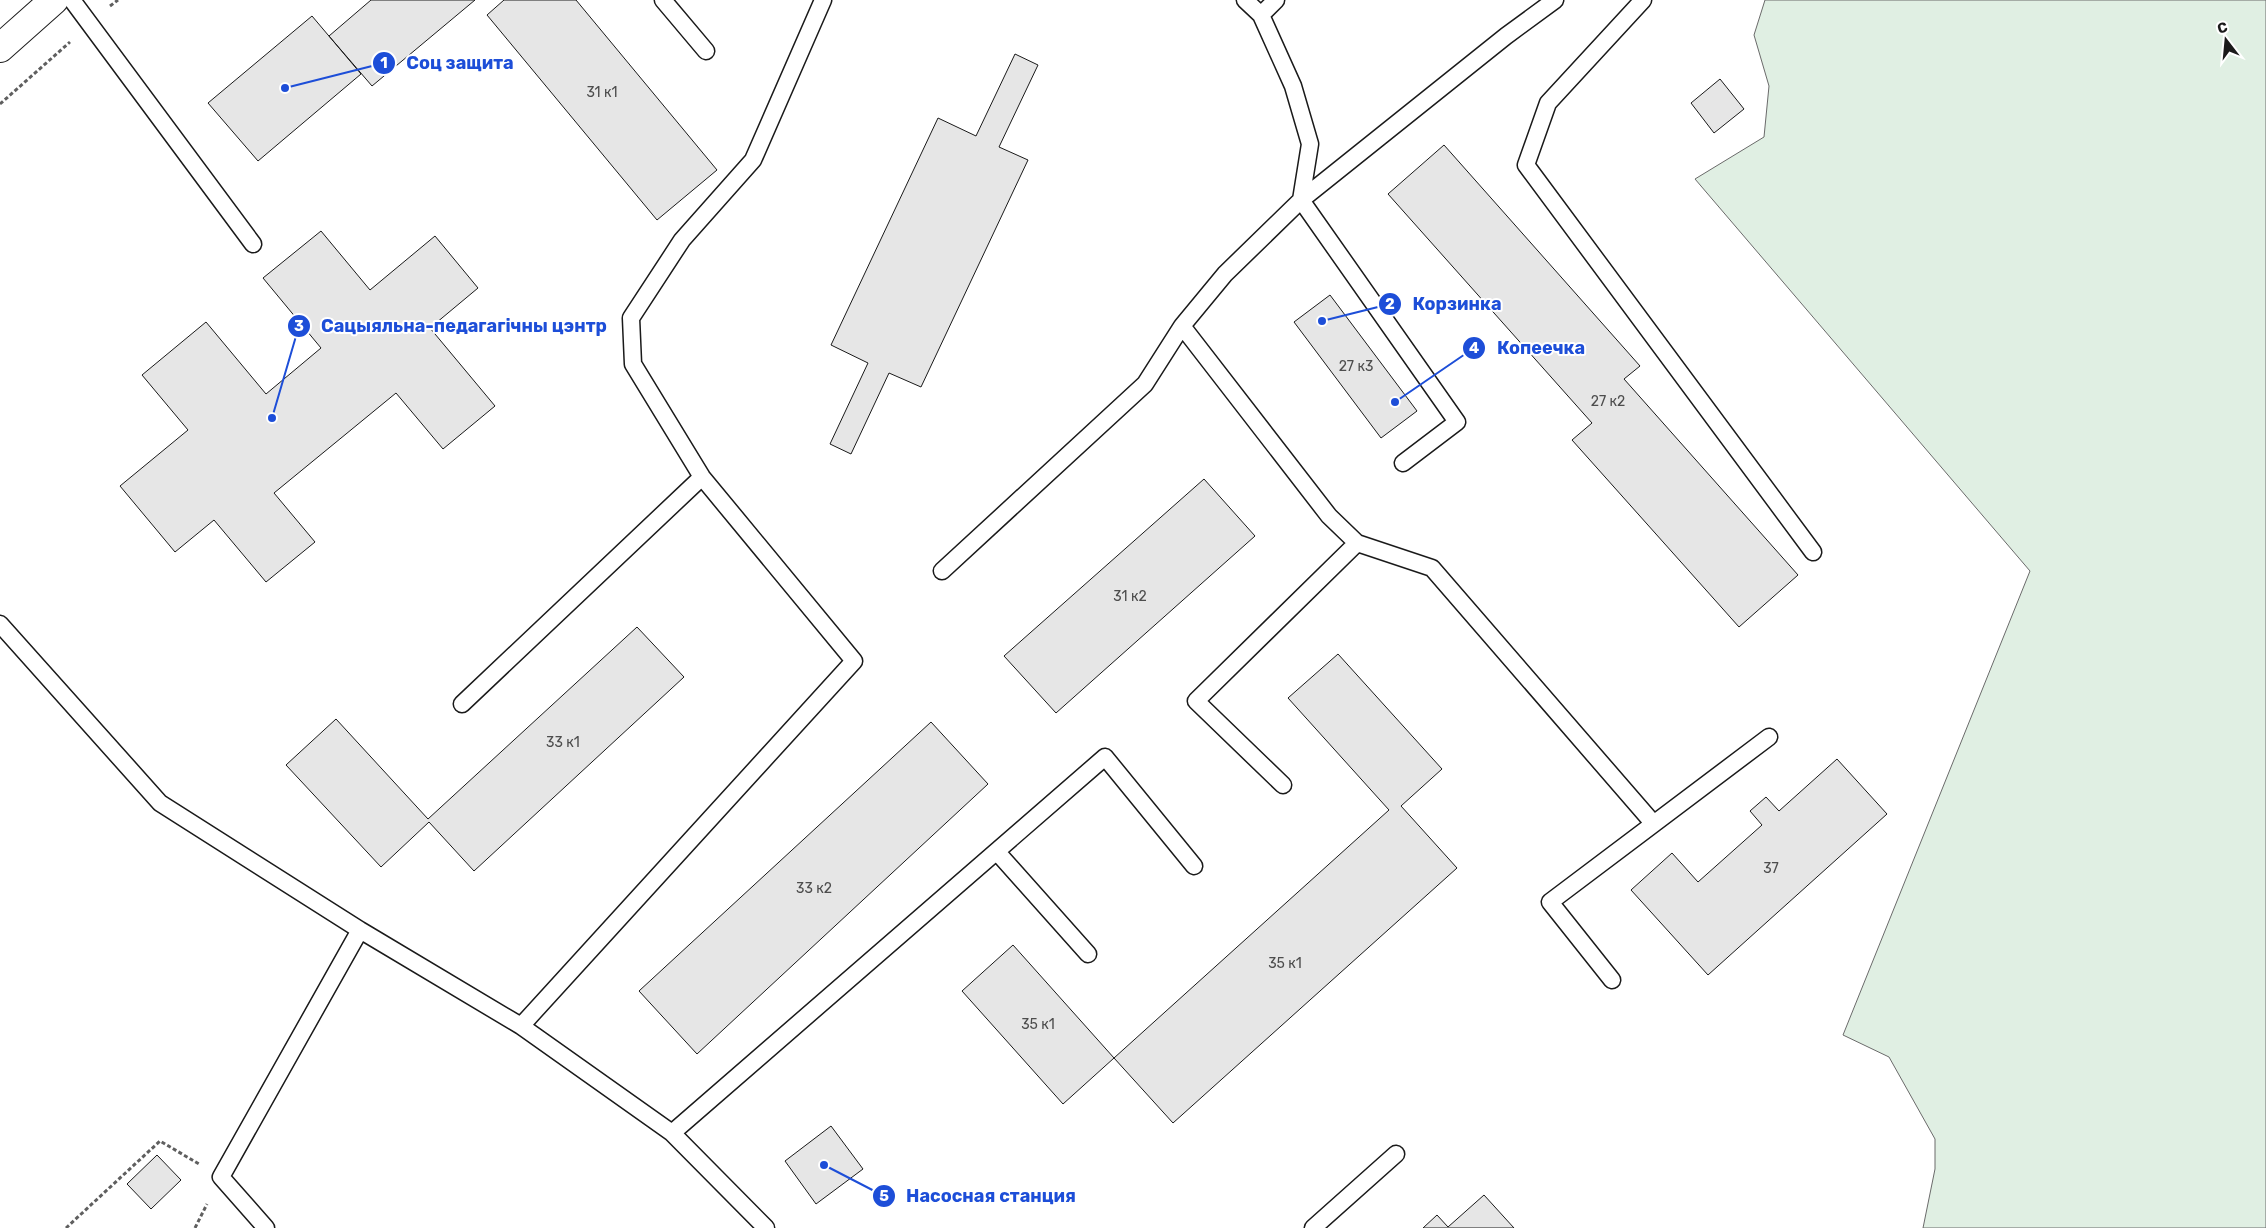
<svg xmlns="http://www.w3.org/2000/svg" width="2266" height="1228" viewBox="0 0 2266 1228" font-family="Rubik,sans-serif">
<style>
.green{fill:#e0efe3;stroke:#6a6a6a}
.building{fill:#e6e6e6;stroke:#1a1a1a}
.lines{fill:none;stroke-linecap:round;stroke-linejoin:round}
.service-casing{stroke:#1a1a1a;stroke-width:19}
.secondary-casing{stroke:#1a1a1a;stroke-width:30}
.path{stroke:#5f5f5f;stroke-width:3;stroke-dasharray:4 2.5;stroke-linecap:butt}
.service{stroke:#fff;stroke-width:16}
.secondary{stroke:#fff;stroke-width:28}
.labels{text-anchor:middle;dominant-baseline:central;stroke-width:4;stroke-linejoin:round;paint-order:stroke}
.number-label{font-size:14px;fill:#4d4d4d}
.leader{fill:none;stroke:#1d4ed8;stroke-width:2}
.callout-dot{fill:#1d4ed8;stroke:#fff;stroke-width:2}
.mark-label{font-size:15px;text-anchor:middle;font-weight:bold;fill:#fff}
.callout-label{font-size:18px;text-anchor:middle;font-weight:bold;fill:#1d4ed8;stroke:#fff;stroke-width:4;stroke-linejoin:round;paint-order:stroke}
</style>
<rect width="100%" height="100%" fill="#fff"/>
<path class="green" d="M1765,0H2266V1228H1923L1935,1169V1139L1889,1057L1843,1035L2030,571L1695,179L1764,137L1769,86L1754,35Z"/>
<path class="building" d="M371,0H475L372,86L329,36Z
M504,0H576L717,170L657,220L487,15Z
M312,16L361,74L258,161L208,103Z
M1015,54L1038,65L999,147L1028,160L921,387L889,373L851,454L830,444L868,363L831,345L938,118L976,136Z
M1720,79L1744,109L1714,133L1691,103Z
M1444,145L1640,366L1624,379L1798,575L1739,627L1572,440L1592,423L1388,194Z
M321,231L370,290L435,236L478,288L430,328L495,406L443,449L396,393L274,493L315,542L266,582L214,520L175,552L120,486L188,430L142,375L206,322L266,394L321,348L263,278Z
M1330,295L1417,411L1381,438L1294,322Z
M1204,479L1255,536L1056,713L1004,656Z
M637,627L684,677L474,871L429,822L381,867L286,765L336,719L428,819Z
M1338,654L1442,769L1401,806L1457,868L1173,1123L1114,1058L1389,810L1288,698Z
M931,722L988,784L697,1054L639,991Z
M1837,759L1887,814L1708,975L1631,890L1672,853L1698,882L1762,825L1750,811L1766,797L1779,811Z
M1013,945L1114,1058L1063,1104L962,991Z
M831,1126L863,1169L816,1204L785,1161Z
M157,1155L181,1180L151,1209L127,1184Z
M1484,1195L1514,1228H1423L1437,1215L1448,1227Z"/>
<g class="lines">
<defs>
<path id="service" d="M72,0L253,244
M663,0L706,51
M1245,0L1261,15L1293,86L1310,144L1301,200L1457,422L1403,463
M1555,0L1506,36L1301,200L1225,274L1182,326L1329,516L1357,543L1432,568L1653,823
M1643,0L1548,103L1526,165L1813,552
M1261,15L1276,0
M942,571L1145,384L1182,326
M0,624L160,803L360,930L521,1026L672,1133L766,1228
M462,704L702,477
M1283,785L1196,701L1357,543
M997,852L1088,954
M1612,980L1550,902L1769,737
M521,1026L854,661L702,477L633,364L631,318L682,240L753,160L823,0
M672,1133L1105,757L1194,866
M266,1228L221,1177L360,930
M1313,1228L1396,1154"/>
<path id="secondary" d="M0,48L54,0"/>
</defs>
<use href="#service" class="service-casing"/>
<use href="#secondary" class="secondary-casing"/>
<path class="path" d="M110,6L118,0
M0,104L70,42
M66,1228L160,1141L199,1164
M195,1228L207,1204"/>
<use href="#service" class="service"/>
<use href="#secondary" class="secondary"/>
</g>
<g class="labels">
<g class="number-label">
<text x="602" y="92">31 к1</text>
<text x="1356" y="366">27 к3</text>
<text x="1608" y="401">27 к2</text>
<text x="1130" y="596">31 к2</text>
<text x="563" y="742">33 к1</text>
<text x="1771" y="868">37</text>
<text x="814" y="888">33 к2</text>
<text x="1285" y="963">35 к1</text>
<text x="1038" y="1024">35 к1</text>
</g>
</g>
<path class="leader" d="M285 88L384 63M1322 321L1390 304M272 418L299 326M1395 402L1474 348M824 1165L884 1196"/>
<g class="callout-dot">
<circle cx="285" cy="88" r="5"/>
<circle cx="1322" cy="321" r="5"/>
<circle cx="272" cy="418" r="5"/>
<circle cx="1395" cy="402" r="5"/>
<circle cx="824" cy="1165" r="5"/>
<circle cx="384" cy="63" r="12"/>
<circle cx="1390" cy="304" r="12"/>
<circle cx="299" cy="326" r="12"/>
<circle cx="1474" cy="348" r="12"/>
<circle cx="884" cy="1196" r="12"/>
</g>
<g class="mark-label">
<text x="384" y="68">1</text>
<text x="1390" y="309">2</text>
<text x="299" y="331">3</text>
<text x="1474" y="353">4</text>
<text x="884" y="1201">5</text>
</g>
<g class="callout-label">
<text x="460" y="69">Соц защита</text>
<text x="1457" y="310">Корзинка</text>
<text x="464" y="332">Сацыяльна-педагагічны цэнтр</text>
<text x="1541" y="354">Копеечка</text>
<text x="991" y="1202">Насосная станция</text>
</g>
<g transform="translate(2226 40) rotate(344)" stroke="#ffffff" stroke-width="4" paint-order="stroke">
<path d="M0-4L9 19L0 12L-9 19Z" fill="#1a1a1a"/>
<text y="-8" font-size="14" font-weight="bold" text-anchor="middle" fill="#1a1a1a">С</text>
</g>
</svg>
